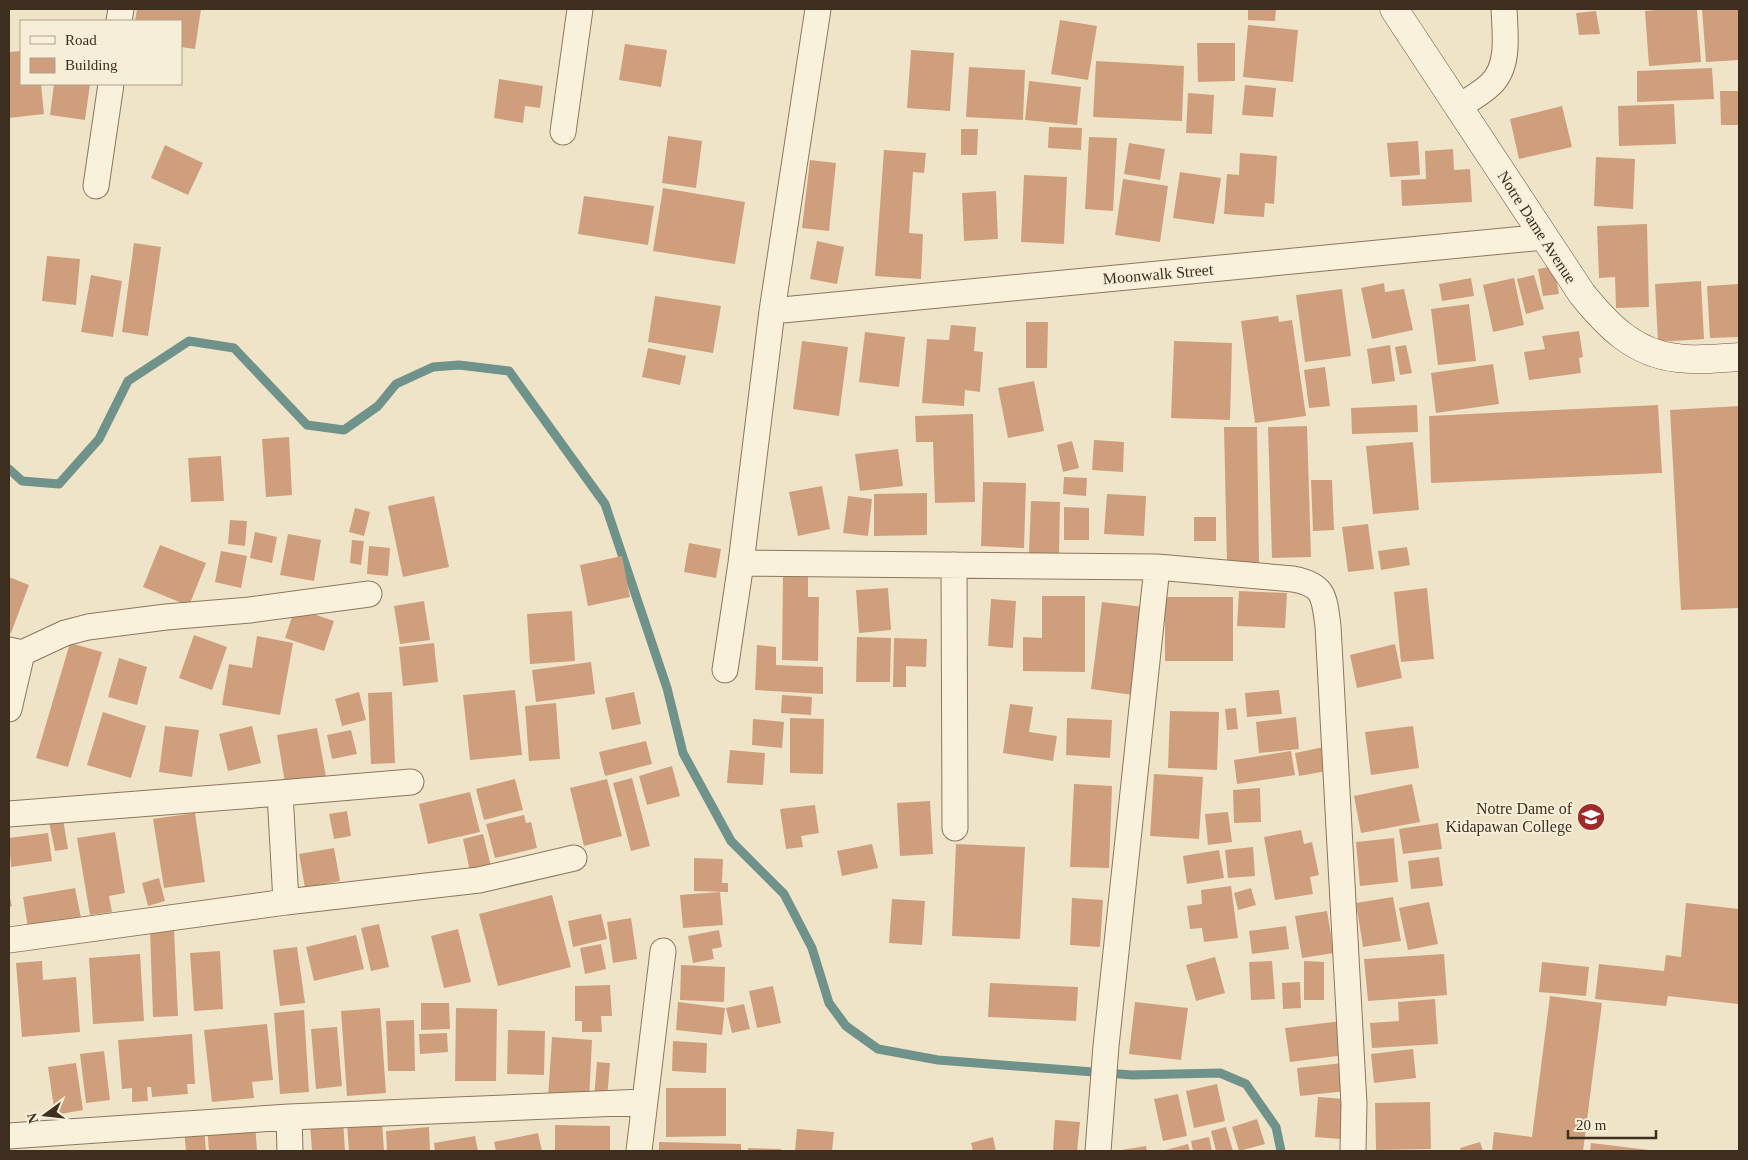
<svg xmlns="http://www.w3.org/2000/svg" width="1748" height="1160" viewBox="0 0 1748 1160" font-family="'Times New Roman',serif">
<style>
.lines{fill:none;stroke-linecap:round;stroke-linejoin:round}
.stream{stroke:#6f938a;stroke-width:9}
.building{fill:#cf9f7d}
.street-casing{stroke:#8d765c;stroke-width:27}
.secondary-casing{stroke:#6f573f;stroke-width:29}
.street{stroke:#faf1dc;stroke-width:25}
.secondary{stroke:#faf1dc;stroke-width:28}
.labels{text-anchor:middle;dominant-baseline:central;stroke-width:4;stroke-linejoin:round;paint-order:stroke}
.street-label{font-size:16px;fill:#3d2e20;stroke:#f7eed8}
.poi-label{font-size:16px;fill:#3d2e20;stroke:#f7eed8;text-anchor:end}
</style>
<rect width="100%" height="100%" fill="#f0e4c8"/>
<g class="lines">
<path class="stream" d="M9,469L22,481L59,484L99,439L128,381L189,341L234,348L307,425L344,430L378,406L396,384L433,367L459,365L509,371L605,504L667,688L683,753L731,841L784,894L812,948L829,1003L846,1026L878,1049L938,1060L1132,1075L1220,1073L1246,1084L1276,1127L1281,1151"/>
</g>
<path class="building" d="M137,9H201L195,49L181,47V21H135Z
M1248,9H1276L1275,21L1248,20Z
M1670,9H1697L1701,62L1649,66L1645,11Z
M1702,9H1739V60L1706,62Z
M1596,11L1600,34L1579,35L1576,13Z
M1060,20L1097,26L1088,80L1051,74Z
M1248,25L1298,30L1293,82L1243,77Z
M1197,43H1235V81L1198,82Z
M625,44L667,50L661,87L619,80Z
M911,50L954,53L950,111L907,108Z
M21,51V84H41L44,114L9,118V52Z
M1096,61L1184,66L1182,121L1093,117Z
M969,67L1025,70L1023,120L966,117Z
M1712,68L1714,99L1637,102V71Z
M499,79L543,86L540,108L525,106L523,123L494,118Z
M1029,81L1081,87L1077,125L1025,120Z
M54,84H90L85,120L50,115Z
M1245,85L1276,88L1273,117L1242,115Z
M1720,91H1739V125H1721Z
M1188,93L1214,95L1212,134L1186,133Z
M1674,104L1676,144L1619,146L1618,106Z
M1562,106L1572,147L1519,159L1510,119Z
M1049,127L1082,128L1081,150L1048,148Z
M961,129H978L977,155H961Z
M668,136L702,141L696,188L662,183Z
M1089,137L1117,138L1113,211L1085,209Z
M1418,141L1420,175L1390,177L1387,143Z
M1129,143L1165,149L1160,180L1124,174Z
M165,145L203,163L188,195L151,178Z
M1453,149L1454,170L1470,169L1472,202L1402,206L1401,180L1426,179L1425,151Z
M884,150L926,153L924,173L913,172L909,233L923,234L921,279L875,276Z
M1240,153L1277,156L1274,204L1265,203L1264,217L1224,214L1227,174L1239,175Z
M1596,157L1635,159L1633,209L1594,206Z
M810,160L836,163L829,231L802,228Z
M1180,172L1221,178L1214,224L1173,218Z
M1024,175L1067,177L1064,244L1021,242Z
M1123,179L1168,186L1160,242L1115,235Z
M663,188L745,202L735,264L653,251Z
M996,191L998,239L964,241L962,193Z
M584,196L654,206L648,245L578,234Z
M1647,224L1649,307L1616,308L1615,277L1599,278L1597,226Z
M817,241L844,247L837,284L810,279Z
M134,243L161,247L148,336L122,332Z
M47,256L80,259L76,305L42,301Z
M1554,266L1559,294L1543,296L1538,269Z
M91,275L122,281L113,337L81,332Z
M1534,275L1544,309L1526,314L1517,279Z
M1471,278L1474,296L1442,301L1439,284Z
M1514,278L1524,325L1493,332L1483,285Z
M1701,281L1704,339L1658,342L1655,284Z
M1384,283L1385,292L1404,289L1413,330L1372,339L1361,288Z
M1739,284V337L1710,338L1707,286Z
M1342,289L1351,356L1305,362L1296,295Z
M655,296L721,306L713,353L648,342Z
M1469,304L1476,361L1438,365L1431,309Z
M1278,316L1279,322L1292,320L1306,416L1255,423L1241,321Z
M1026,322H1048L1047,368H1026Z
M951,325L976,327L974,351L983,352L980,392L965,390L964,406L922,403L927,339L949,340Z
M1579,331L1583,357L1579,358L1581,373L1529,380L1524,352L1545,349L1542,336Z
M865,332L905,337L899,387L859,382Z
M802,341L848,347L839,416L793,409Z
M1174,341L1232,343L1230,420L1171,418Z
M1390,345L1395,381L1372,384L1367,349Z
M1406,345L1412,373L1400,375L1395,347Z
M648,348L686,356L680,385L642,377Z
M1493,364L1499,404L1436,413L1431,373Z
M1325,367L1330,406L1309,408L1304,370Z
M1034,381L1044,431L1008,438L998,388Z
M1417,405L1418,432L1352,434L1351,408Z
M1658,405L1662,473L1431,483L1429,416Z
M1739,406V608L1681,610L1670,410Z
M973,414L975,502L935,503L933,442H916L915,416Z
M1307,426L1311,557L1272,558L1268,427Z
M1224,427H1257L1259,562L1227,563Z
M289,437L292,495L266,497L262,439Z
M1094,440L1124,442L1123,472L1092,470Z
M1072,441L1079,468L1063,472L1057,445Z
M1413,442L1419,510L1373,514L1366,446Z
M898,449L903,486L860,491L855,454Z
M221,456L224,501L191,502L188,458Z
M1064,477L1087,478L1086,496L1063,494Z
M1311,480H1332L1334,530L1313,531Z
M983,482L1026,483L1024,548L981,546Z
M822,486L830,529L798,536L789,492Z
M927,493V535L874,536V494Z
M1107,494L1146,496L1144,536L1104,534Z
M434,496L449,567L403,577L388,506Z
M848,496L872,499L868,536L843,533Z
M1031,501L1060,502L1059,554L1029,553Z
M1064,507L1089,508V540H1064Z
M355,508L370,512L364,536L349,532Z
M1194,517H1216V541H1194Z
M230,520L247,521L245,546L228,544Z
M1368,524L1374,569L1348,572L1342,527Z
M255,532L277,537L272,563L250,558Z
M288,534L321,540L314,581L280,575Z
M352,540L364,541L361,565L350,563Z
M689,543L721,549L716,578L684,572Z
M160,545L206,563L189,606L143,587Z
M369,546L390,548L388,576L367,574Z
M1407,547L1410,565L1381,570L1378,551Z
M221,551L247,556L241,588L215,582Z
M622,556L630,597L588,606L580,565Z
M9,577L29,585L11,633L9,632Z
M783,577H808V597H819L818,661L782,660Z
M888,588L891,630L859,633L856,590Z
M1427,588L1434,659L1401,662L1394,592Z
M1239,591L1287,593L1285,628L1237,626Z
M1042,596H1085V672L1023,671V637L1042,638Z
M1165,597H1233V661H1165Z
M991,599L1016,601L1013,648L988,646Z
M424,601L430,640L400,644L394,606Z
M1102,602L1144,607L1133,695L1091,689Z
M295,608L334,621L324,651L285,638Z
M572,611L575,661L530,664L527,614Z
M194,635L227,647L212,690L179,678Z
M257,636L293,643L280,715L222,705L229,664L252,668Z
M857,637L891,638L890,682H856Z
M894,638L927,639L926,667L906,666V687H893Z
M70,643L102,652L68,767L36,758Z
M434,643L438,682L403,686L399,647Z
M1395,644L1402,678L1357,688L1350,655Z
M757,645L776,647V665L823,667V694L755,690Z
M119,658L147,667L137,705L108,697Z
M591,662L595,694L536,702L532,670Z
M515,690L522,755L470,760L463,695Z
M1279,690L1282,714L1247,717L1245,693Z
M359,692L366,720L342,726L335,699Z
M392,692L395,763L371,764L368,693Z
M634,692L641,724L612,730L605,698Z
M782,695L812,697L811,715L781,713Z
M556,703L560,759L529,761L525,706Z
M1010,704L1033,707L1029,732L1057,736L1053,761L1003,753Z
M1236,708L1238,729L1227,730L1225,709Z
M1170,711L1219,712L1217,770L1168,768Z
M103,712L146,726L131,778L87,765Z
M1296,717L1299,749L1259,753L1256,722Z
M790,718L824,719L823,774L790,773Z
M1067,718L1112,720L1110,758L1066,755Z
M753,719L784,722L782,748L752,745Z
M165,726L199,730L192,777L159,772Z
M252,726L261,763L228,771L219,734Z
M1413,726L1419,768L1371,775L1365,732Z
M317,728L327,782L286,789L277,735Z
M351,730L357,754L332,759L327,735Z
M646,741L652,764L605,776L599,752Z
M1324,747L1327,771L1299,776L1295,753Z
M730,750L765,753L763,785L727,783Z
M1291,751L1295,775L1237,784L1234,760Z
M672,766L680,796L647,805L639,776Z
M1154,774L1203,777L1199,839L1150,836Z
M632,778L650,846L631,851L613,783Z
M515,779L523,810L484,820L476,789Z
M607,779L622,836L584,846L570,788Z
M1074,784L1112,786L1109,868L1070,867Z
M1412,784L1420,822L1361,833L1354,796Z
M1260,788L1261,822L1234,823L1233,790Z
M470,792L480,832L428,844L419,804Z
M930,801L933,854L900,856L897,803Z
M815,805L819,833L801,836L803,847L786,849L780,809Z
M347,811L351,836L334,839L329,814Z
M1228,812L1232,842L1208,845L1205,814Z
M195,813L205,882L164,888L153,819Z
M524,815L526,823L531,822L537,848L495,858L486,824Z
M63,819L68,849L55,851L49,822Z
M1438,823L1442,849L1403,854L1399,829Z
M1301,830L1304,844L1312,842L1319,875L1310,877L1313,894L1275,900L1264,837Z
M115,832L125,893L109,896L112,912L90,915L77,838Z
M48,833L52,861L11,867L9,838Z
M483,834L491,866L470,871L463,839Z
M1394,838L1398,882L1360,886L1356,842Z
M872,844L878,868L842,876L837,851Z
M956,844L1025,847L1020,939L952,936Z
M1253,847L1255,876L1228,878L1225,850Z
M334,848L340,881L305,888L299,854Z
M1219,850L1224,878L1187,884L1183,856Z
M1439,857L1443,886L1411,889L1408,861Z
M694,858L723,859L722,883H728V892L694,891Z
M159,878L165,901L148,906L142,883Z
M1231,886L1238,938L1204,942L1202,928L1190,929L1187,906L1202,904L1201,890Z
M75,888L81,918L28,928L23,897Z
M1251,888L1256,905L1238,910L1234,893Z
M720,892L723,925L683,928L680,895Z
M9,894L12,906L9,907Z
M552,895L571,967L498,986L479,914Z
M1393,897L1401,941L1363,947L1356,903Z
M1072,898L1103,900L1100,947L1070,945Z
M892,899L925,901L922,945L889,943Z
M1429,902L1438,944L1408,950L1399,908Z
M1686,903L1739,909V989L1738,1004L1668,996L1666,1006L1595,999L1599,964L1664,971L1666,955L1681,957Z
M1327,911L1334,953L1302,958L1295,916Z
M601,914L607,939L573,947L568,921Z
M631,918L637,959L613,963L607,922Z
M379,924L389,967L371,971L361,928Z
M1286,926L1289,949L1252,954L1249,931Z
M174,929L178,1016L153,1017L150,930Z
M458,929L471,982L444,988L431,936Z
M719,930L722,947L712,949L714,959L693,963L688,936Z
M356,935L364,969L314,981L306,947Z
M601,944L606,969L585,974L580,948Z
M297,947L305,1003L280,1006L273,950Z
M220,951L223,1009L194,1011L190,953Z
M140,954L144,1021L93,1024L89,958Z
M1444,954L1447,995L1368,1001L1364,959Z
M1215,957L1225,993L1196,1001L1186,965Z
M42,961L43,980L76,977L80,1032L22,1037L16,963Z
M1272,961L1275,999L1251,1000L1249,962Z
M1304,961L1324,962V1000H1304Z
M1542,962L1589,967L1586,996L1539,992Z
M681,965L725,967L724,1002L680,1000Z
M1300,982L1301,1008L1283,1009L1282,983Z
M990,983L1078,987L1076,1021L988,1017Z
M610,985L612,1016H601L602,1032H582V1021H575V986Z
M773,986L781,1023L757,1028L749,991Z
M1550,996L1602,1003L1583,1151H1492L1494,1132L1532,1137Z
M1435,999L1438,1044L1372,1048L1370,1023L1399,1021L1398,1002Z
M678,1002L725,1008L722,1035L676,1030Z
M1135,1002L1188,1008L1181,1060L1129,1054Z
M421,1003H449L450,1029L421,1030Z
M744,1004L750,1029L732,1033L726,1008Z
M380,1008L386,1093L347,1096L341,1011Z
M456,1008L497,1009L496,1081H455Z
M304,1010L309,1092L280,1094L274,1013Z
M414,1020L415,1071H388L386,1021Z
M1341,1021L1345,1055L1290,1062L1285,1028Z
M267,1024L273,1080L252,1082L254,1098L212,1102L204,1030Z
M337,1027L342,1086L316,1089L311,1029Z
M508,1030L545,1031L544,1075L507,1074Z
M447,1033L448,1052L420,1054L419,1034Z
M192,1034L195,1084H187L188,1094L152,1097L151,1087H147L148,1101L132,1102V1088L122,1089L118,1040Z
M552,1037L592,1040L589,1101L548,1098Z
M673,1041L707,1043L706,1073L672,1071Z
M1413,1049L1416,1078L1374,1083L1371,1054Z
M104,1051L110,1100L86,1103L80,1054Z
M597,1062L610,1063L607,1099L594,1098Z
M76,1063L83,1110L55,1115L48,1067Z
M1343,1063L1346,1091L1300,1096L1297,1068Z
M1217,1084L1225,1121L1194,1128L1186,1091Z
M666,1088H726V1136L666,1137Z
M1178,1094L1187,1136L1163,1141L1154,1099Z
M1318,1097L1344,1099L1341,1139L1315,1137Z
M1430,1102L1431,1149L1376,1150L1375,1103Z
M1257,1119L1265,1144L1239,1151L1232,1127Z
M343,1120L345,1151H312L310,1122Z
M1055,1120L1080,1122L1077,1151H1053Z
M382,1122L384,1151H349L347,1124Z
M255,1123L257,1151H209L207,1127Z
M555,1125L610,1126V1151H555Z
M204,1127L206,1151H186L184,1129Z
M429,1127L430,1151H387L386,1131Z
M1226,1127L1233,1151H1216L1211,1131Z
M797,1129L834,1132L832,1151H795Z
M538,1133L542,1151H496L494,1142Z
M475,1136L478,1151H435L434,1143Z
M993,1137L996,1151H973L971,1143Z
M1209,1137L1212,1151H1193L1191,1141Z
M659,1142L741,1144V1151H659Z
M1480,1142L1483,1151H1461L1460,1148Z
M1591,1143L1649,1150V1151H1590Z
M1188,1144L1190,1151H1162Z
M1146,1146L1147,1151H1121V1150Z
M748,1148L781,1149V1151H748Z"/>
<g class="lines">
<defs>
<path id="street" d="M119,21L121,9
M1458,107C1469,100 1482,93 1491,84C1510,66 1505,33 1504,9
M563,132L580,9
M96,186L111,84
M772,311L1544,237
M741,563L1157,567L1293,579C1325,585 1324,597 1328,626L1354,1104L1353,1151
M954,565L955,828
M9,650L22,653L65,633L88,627L166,617L250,610L369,594
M725,670L741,563L772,311L818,9
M9,709L22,653
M280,793L411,782
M9,814L280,793L286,902
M9,940L286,902L479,880L574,858
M289,1117L290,1151
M9,1136L289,1117L644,1102
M639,1151L663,951
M1098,1151L1106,1046L1157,567"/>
<path id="secondary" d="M1394,9L1582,294C1608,326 1635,354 1678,358C1698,361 1719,358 1739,357"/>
</defs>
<use href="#street" class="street-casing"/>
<use href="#secondary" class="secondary-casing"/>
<use href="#street" class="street"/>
<use href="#secondary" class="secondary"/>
</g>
<defs>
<symbol id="university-disc" viewBox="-11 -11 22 22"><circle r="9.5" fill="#9e2a2b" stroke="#f7eed8"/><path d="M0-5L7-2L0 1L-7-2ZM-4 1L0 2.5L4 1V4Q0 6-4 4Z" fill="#fff"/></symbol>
</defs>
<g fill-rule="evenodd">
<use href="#university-disc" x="1575" y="801" width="32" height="32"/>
</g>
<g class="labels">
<g class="street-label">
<text transform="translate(1537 227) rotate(57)">Notre Dame Avenue</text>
<text transform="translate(1158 274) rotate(-5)">Moonwalk Street</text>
</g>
<g class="poi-label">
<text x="1572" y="808">Notre Dame of<tspan x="1572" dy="18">Kidapawan College</tspan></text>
</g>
</g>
<rect width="1748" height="1160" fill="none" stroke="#3d2e20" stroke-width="20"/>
<rect x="20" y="20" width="162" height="65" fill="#f7eed8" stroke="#ada18e"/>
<rect x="30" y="36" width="25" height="8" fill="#faf1dc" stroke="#ada18e"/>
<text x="65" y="45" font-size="15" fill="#3d2e20">Road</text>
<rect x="30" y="58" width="25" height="15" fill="#cf9f7d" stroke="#ada18e"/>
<text x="65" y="70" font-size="15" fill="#3d2e20">Building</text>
<g transform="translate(45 1115) rotate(255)" stroke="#f7eed8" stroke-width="4" paint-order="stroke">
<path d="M0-4L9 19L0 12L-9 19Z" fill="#3d2e20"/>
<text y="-8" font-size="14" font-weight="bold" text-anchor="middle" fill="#3d2e20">N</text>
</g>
<path d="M1568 1130v8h88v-8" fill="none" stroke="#3d2e20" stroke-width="2.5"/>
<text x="1576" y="1130" font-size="15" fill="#3d2e20" stroke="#f7eed8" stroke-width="4" paint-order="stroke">20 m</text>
</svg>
